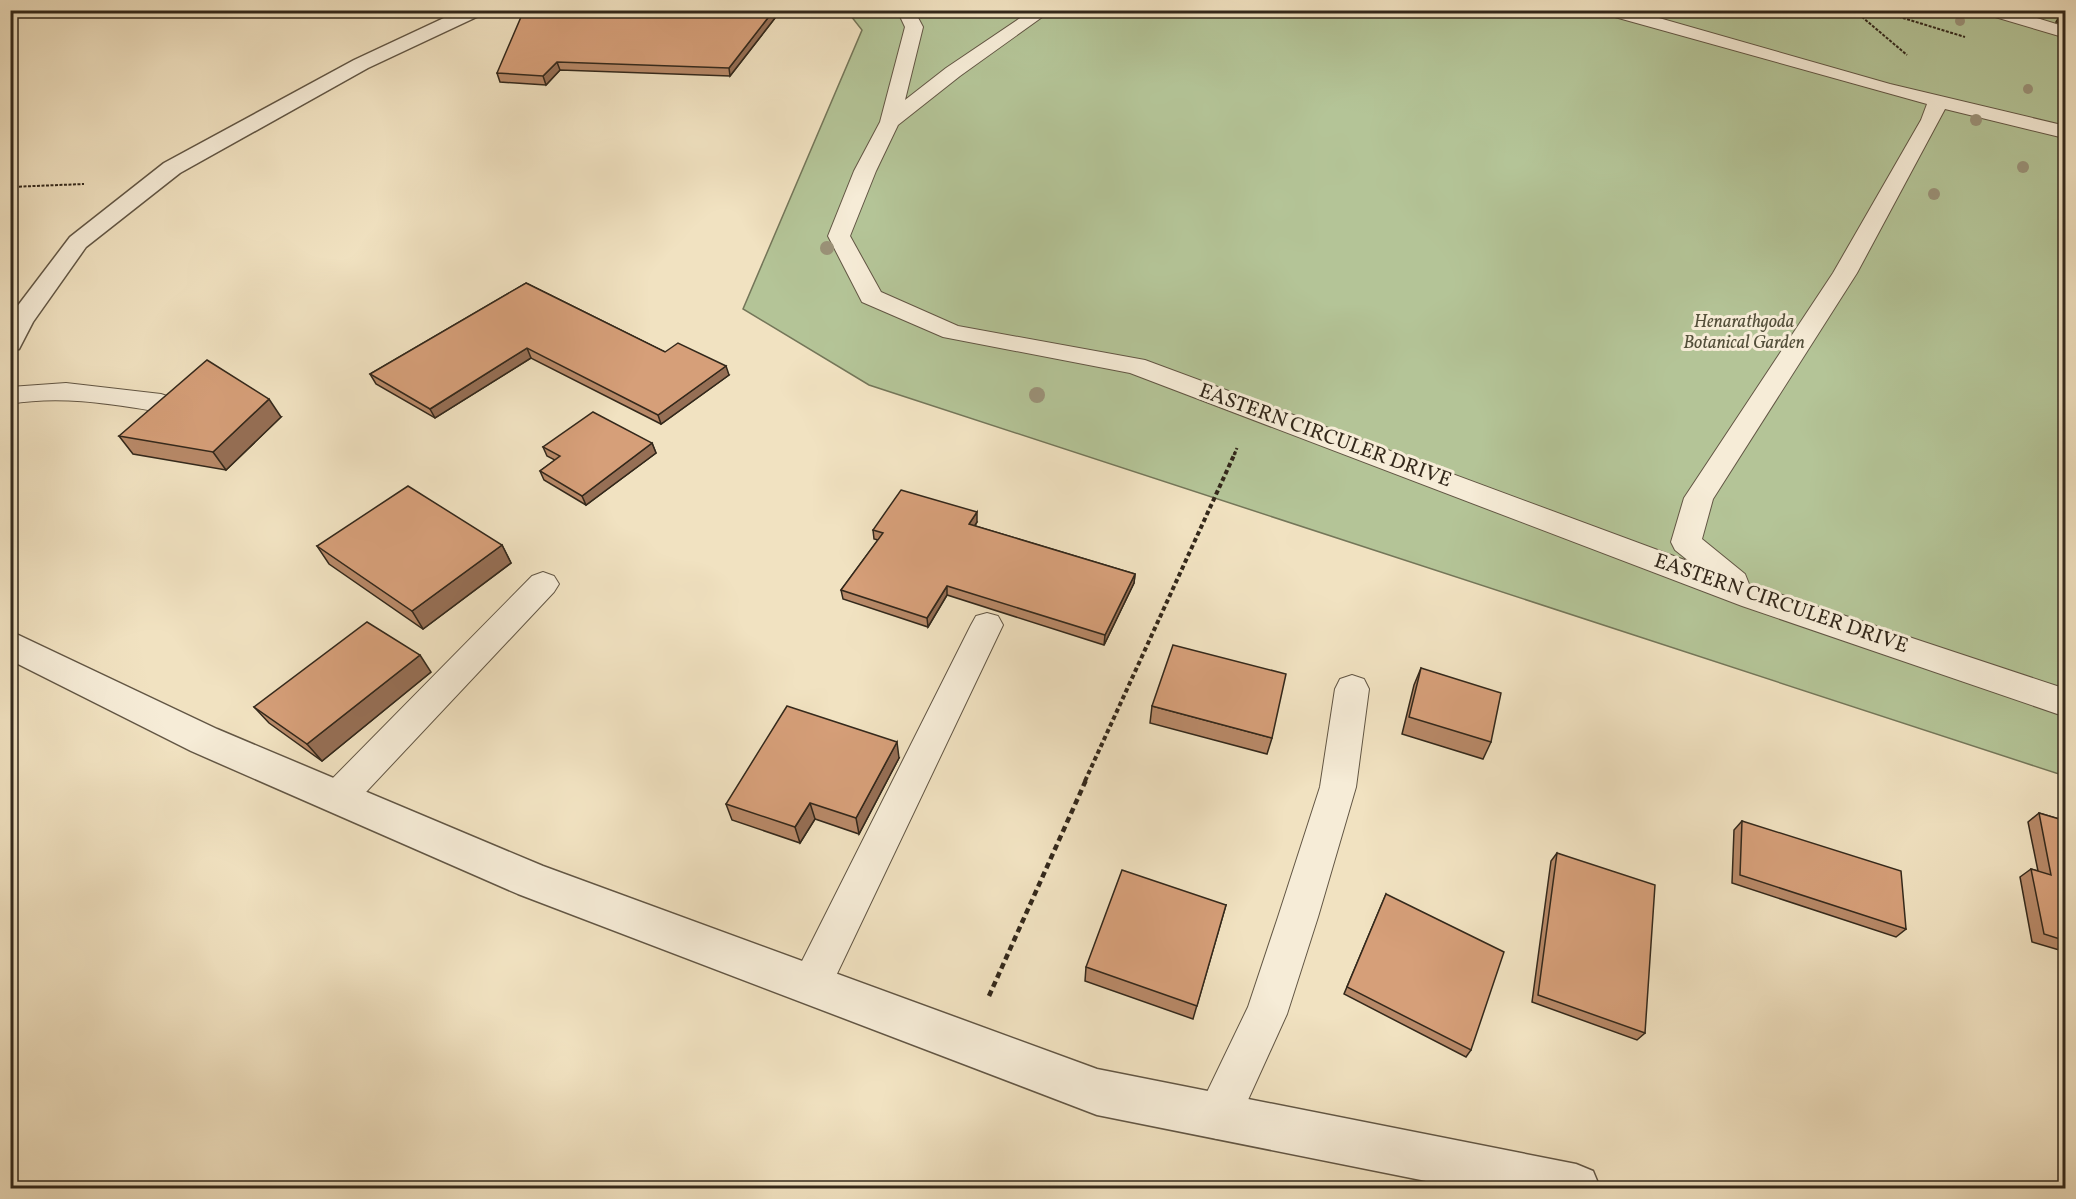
<svg xmlns="http://www.w3.org/2000/svg" width="2076" height="1199" viewBox="0 0 2076 1199" font-family="Vollkorn,serif">
<style>
.green{fill:#b4c497;stroke:#747659;stroke-width:1.5}
.lines{fill:none;stroke-linecap:round;stroke-linejoin:round}
.service-casing{stroke:#625644;stroke-width:2}
.minor-casing{stroke:#625644;stroke-width:3}
.path-far3{stroke:#33281b;stroke-width:2;stroke-dasharray:3 1.5;stroke-linecap:butt}
.path-far2{stroke:#33281b;stroke-width:3;stroke-dasharray:4 2;stroke-linecap:butt}
.path-far1{stroke:#33281b;stroke-width:4;stroke-dasharray:4.5 3;stroke-linecap:butt}
.path{stroke:#33281b;stroke-width:4.5;stroke-dasharray:6 4;stroke-linecap:butt}
.service{fill:#f6ecd7;fill-rule:evenodd}
.minor{fill:#f6ecd7;fill-rule:evenodd}
.tree{fill:#9a9177}
.wall{fill:#b88968;stroke:#33281b;stroke-width:1.5}
.shaded-wall{fill:#966f55;stroke:#33281b;stroke-width:1.5}
.building{fill:#d69f79;stroke:#33281b;stroke-width:1.5}
.labels{text-anchor:middle;dominant-baseline:central;stroke-width:6;stroke-linejoin:round;paint-order:stroke}
.far-park-label{font-size:18px;font-style:italic;fill:#534f3a;stroke:#f6ecd7}
.street-label{font-size:21px;fill:#33281b;stroke:#f6ecd7}
</style>
<rect width="100%" height="100%" fill="#f1e2c1"/>
<filter id="stains"><feTurbulence type="fractalNoise" baseFrequency=".00333" numOctaves="4"/><feColorMatrix values="0 0 0 0 .2 0 0 0 0 .09 0 0 0 0 .02 0 0 0 .5 -.17"/></filter>
<radialGradient id="worn" r=".72"><stop offset=".6" stop-color="#630" stop-opacity="0"/><stop offset="1" stop-color="#630" stop-opacity=".3"/></radialGradient>
<path class="green" d="M847,11H2065V776L869,385L743,309L862,30Z"/>
<g class="lines">
<defs>
<path id="service" d="M897,10H914L923,27L905,100L946,68L1032,10H1052L960,76L898,125L876,171L850,236L881,292L958,326L1145,360L1690,562L1675,550L1671,542L1684,498L1833,273L1921,120L1927,104L1604,14L1602,10H1631L1890,84L2066,126V136L2060,137L1945,109L1857,273L1713,499L1702,539L1745,574L1749,584L2066,689V717L1742,606L1130,373L943,337L862,302L828,236L854,171L880,122L905,27Z
M1983,10H2011L2066,27V38L1985,14Z
M66,383L161,394L170,397L174,403L170,409L161,412C111,404 61,395 10,404V387Z
M543,572L554,576L559,584L554,592L351,808L338,813L325,808L320,797L325,786L532,576Z
M987,613L998,616L1003,625L825,999L811,1005L797,999L791,985L797,971L971,625L976,616Z
M1352,675L1364,679L1369,689L1356,787L1318,917L1287,1014L1233,1133L1217,1139L1201,1133L1195,1117L1248,1007L1278,917L1320,787L1335,689L1340,679Z"/>
<path id="minor" d="M461,10H486L483,14L368,68L180,173L86,247L33,322L19,349L10,351V316L70,237L164,163L354,60Z
M10,631L217,729L543,866L1097,1069L1576,1164L1593,1171L1600,1188H1461L1097,1115L518,894L191,751L10,660Z"/>
</defs>
<use href="#service" class="service-casing"/>
<use href="#minor" class="minor-casing"/>
<path class="path-far3" d="M1877,10L1965,37
M1855,11L1907,55
M10,187L84,184"/>
<path class="path-far2" d="M1234,455L1237,448"/>
<path class="path-far1" d="M1085,781L1235,453"/>
<path class="path" d="M989,996L1086,780"/>
<use href="#service" class="service"/>
<use href="#minor" class="minor"/>
</g>
<g class="tree">
<circle cx="1960" cy="21" r="5"/>
<circle cx="2028" cy="89" r="5"/>
<circle cx="1976" cy="120" r="6"/>
<circle cx="2023" cy="167" r="6"/>
<circle cx="1934" cy="194" r="6"/>
<circle cx="827" cy="248" r="7"/>
<circle cx="1037" cy="395" r="8"/>
</g>
<path class="wall" d="M774,10L775,18L730,76L560,70L546,85L500,82L497,73Z
M2063,10H2066V24L2056,22Z
M526,283L665,352L729,375L661,424L531,358L435,418L376,384L370,374Z
M281,417L226,470L133,454L119,436Z
M652,443L656,453L586,505L544,480L540,471L555,460L547,456L543,447Z
M977,522L975,526L1135,574L1134,583L1104,645L947,595L928,627L843,599L841,590L878,540L874,539L873,530Z
M502,545L511,563L423,629L329,564L317,546Z
M1421,668L1491,742L1483,759L1402,734L1414,685Z
M431,672L322,761L269,723L254,707Z
M1152,706L1272,738L1267,754L1150,723Z
M899,758L859,834L815,819L800,843L732,820L726,804Z
M2039,813L2066,821V952L2032,942L2020,877L2031,869L2038,871L2028,822Z
M1742,821L1906,929L1896,937L1732,883L1734,830Z
M1557,853L1645,1033L1637,1040L1532,1002L1551,861Z
M1386,894L1471,1050L1466,1057L1344,994Z
M1226,905L1193,1019L1085,981L1086,967Z"/>
<path class="shaded-wall" d="M774,10L775,18L730,76L729,68Z
M557,62L560,70L546,85L543,76Z
M527,348L531,358L435,418L430,409Z
M726,366L729,375L661,424L658,415Z
M269,399L281,417L226,470L213,452Z
M652,443L656,453L586,505L582,496Z
M977,512V522L970,533L969,524Z
M502,545L511,563L423,629L412,611Z
M1135,574L1134,583L1104,645L1105,635Z
M947,586V595L928,627L927,618Z
M420,655L431,672L322,761L307,744Z
M897,742L899,758L859,834L856,818Z
M810,803L815,819L800,843L795,827Z"/>
<path class="building" d="M524,10H774L729,68L557,62L543,76L497,73Z
M526,283L665,352L678,343L726,366L658,415L527,348L430,409L370,374Z
M207,360L269,399L213,452L119,436Z
M593,412L652,443L582,496L540,471L560,456L543,447Z
M408,486L502,545L412,611L317,546Z
M901,490L977,512L969,524L1135,574L1105,635L947,586L927,618L841,590L883,533L873,530Z
M367,622L420,655L307,744L254,707Z
M1173,645L1286,674L1272,738L1152,706Z
M1421,668L1501,693L1491,742L1409,717Z
M787,706L897,742L856,818L810,803L795,827L726,804Z
M2039,813L2066,821V941L2044,934L2031,869L2051,875Z
M1742,821L1901,871L1906,929L1740,875Z
M1557,853L1655,885L1645,1033L1538,995Z
M1122,870L1226,905L1197,1006L1086,967Z
M1386,894L1504,952L1471,1050L1347,987Z"/>
<g class="labels">
<g class="far-park-label">
<text x="1744" y="322">Henarathgoda<tspan x="1744" dy="21">Botanical Garden</tspan></text>
</g>
<g class="street-label">
<text transform="translate(1325 436) rotate(20)">EASTERN CIRCULER DRIVE</text>
<text transform="translate(1781 604) rotate(19)">EASTERN CIRCULER DRIVE</text>
</g>
</g>
<rect width="2076" height="1199" fill="none" stroke="#f1e2c1" stroke-width="36"/>
<rect x="12" y="12" width="2052" height="1175" fill="none" stroke="#33281b" stroke-width="3"/>
<rect x="18" y="18" width="2040" height="1163" fill="none" stroke="#33281b" stroke-width="1.5"/>
<rect width="100%" height="100%" filter="url(#stains)"/>
<rect width="100%" height="100%" fill="url(#worn)"/>
</svg>
